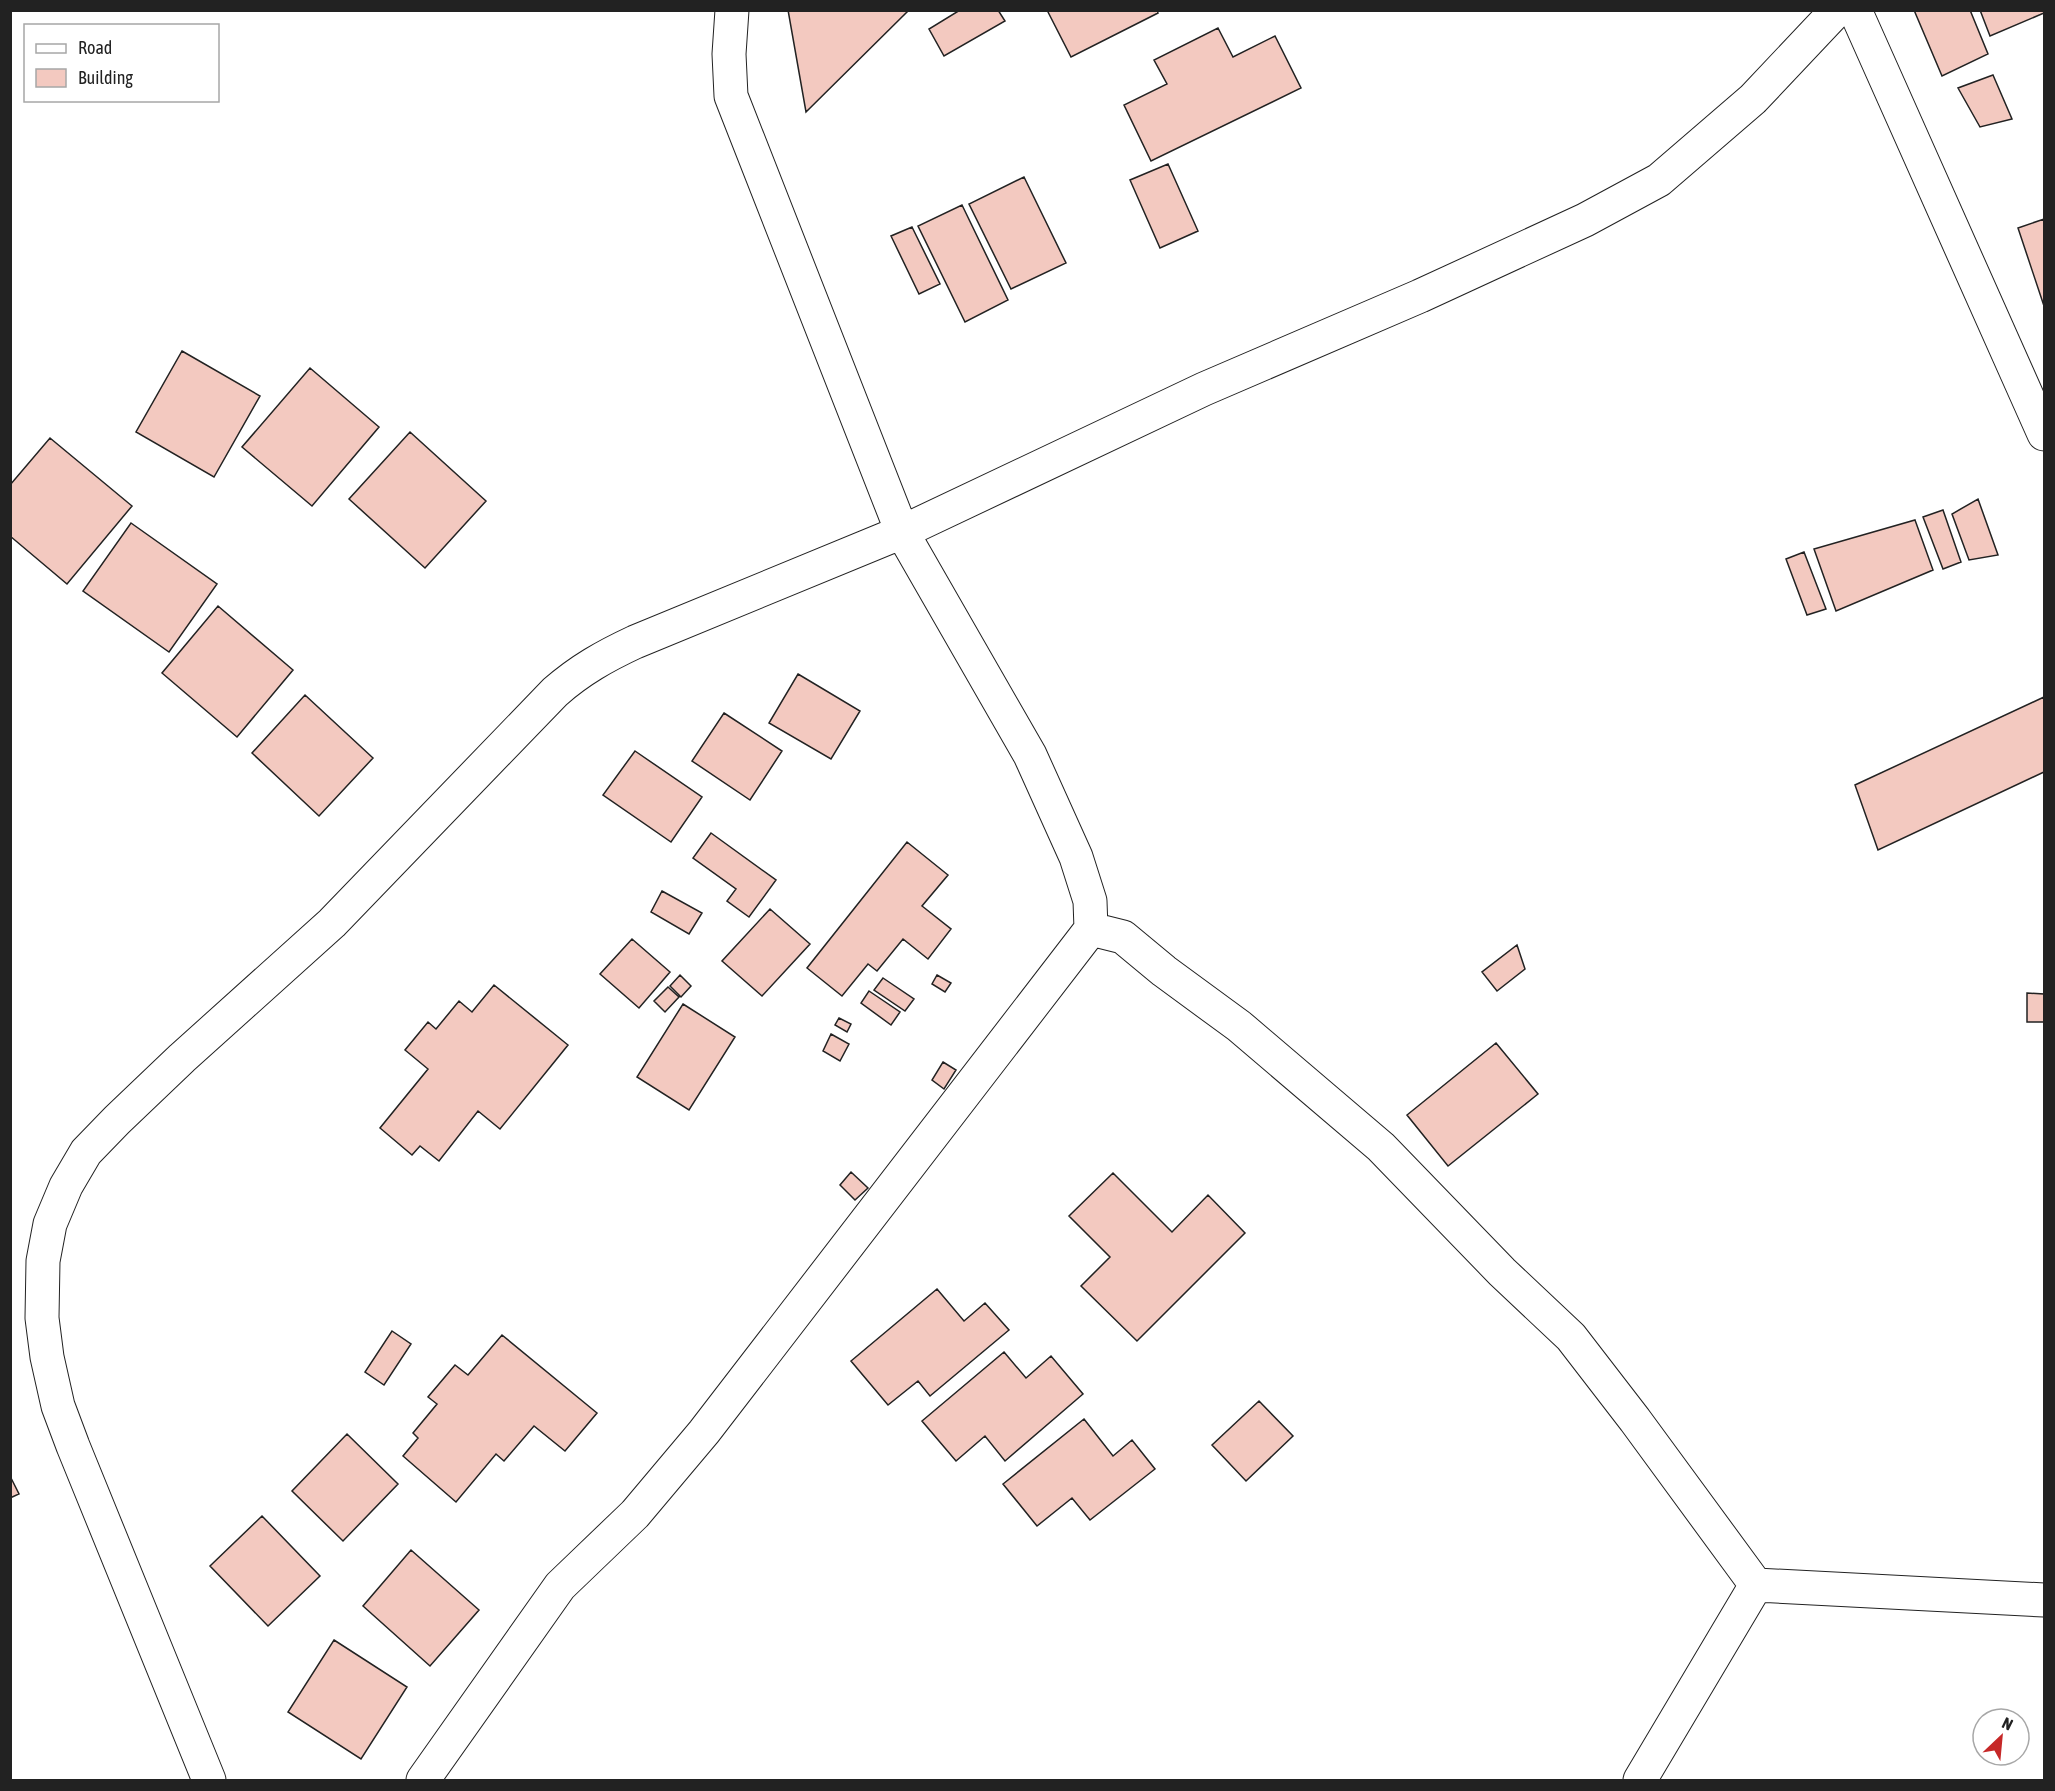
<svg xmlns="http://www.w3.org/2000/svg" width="2055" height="1791" viewBox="0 0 2055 1791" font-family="'Asap Condensed',sans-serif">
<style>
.building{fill:#f3c9c0;stroke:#222;stroke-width:1.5}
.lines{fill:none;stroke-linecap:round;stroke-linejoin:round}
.minor-casing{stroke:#222;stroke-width:35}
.minor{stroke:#fff;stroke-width:33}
</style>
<rect width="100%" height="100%" fill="#fff"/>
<path class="building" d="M788,10H909L806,112Z
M960,10H998L1005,21L944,56L929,29Z
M1047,10H1157L1158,13L1071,57Z
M1914,10H1970L1988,54L1942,76Z
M1980,10H2044V13L1990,36Z
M1218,28L1233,57L1275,36L1301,88L1151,161L1124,105L1167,84L1154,60Z
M1993,75L2012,119L1980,127L1958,88Z
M1168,164L1198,231L1160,248L1130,180Z
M1024,177L1066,263L1011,289L969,204Z
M962,205L1008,300L965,322L918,226Z
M2044,219V306L2018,228Z
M912,227L940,284L919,294L891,236Z
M182,351L260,396L214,477L136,432Z
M310,368L379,427L312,506L242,447Z
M410,432L486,501L425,568L349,499Z
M50,438L132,506L67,584L10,536V485Z
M1978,499L1998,555L1969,560L1952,514Z
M1943,510L1961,562L1943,569L1923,517Z
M1915,520L1933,570L1836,611L1814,549Z
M131,523L217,584L169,652L83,591Z
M1804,552L1826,609L1807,615L1786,559Z
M218,606L293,670L237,737L162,673Z
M798,674L860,711L831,759L769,723Z
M305,695L373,758L319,816L252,753Z
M2044,697V772L1878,850L1855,785Z
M724,713L782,751L750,800L692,761Z
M635,751L702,797L671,842L603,795Z
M711,833L776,880L749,917L727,901L736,889L693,858Z
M907,842L948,875L922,906L951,929L928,959L903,939L877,971L868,964L842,996L807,968Z
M662,891L702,913L689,934L651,912Z
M770,909L810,944L762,996L722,961Z
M632,939L670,972L639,1008L600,974Z
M1517,945L1525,969L1497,991L1482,972Z
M680,975L691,986L681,997L670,986Z
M937,975L951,983L945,992L932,984Z
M883,978L914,999L905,1011L874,990Z
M494,985L568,1045L500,1129L478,1111L439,1161L420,1146L412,1155L380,1128L428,1069L405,1050L428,1022L436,1029L459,1001L472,1012Z
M668,987L679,997L665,1012L654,1001Z
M869,991L900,1012L891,1025L861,1003Z
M2027,993L2044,994V1022H2027Z
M683,1004L735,1037L689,1110L637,1077Z
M839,1018L851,1024L847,1032L835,1025Z
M831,1034L849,1044L840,1061L823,1051Z
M1496,1043L1538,1094L1448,1166L1407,1115Z
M943,1062L956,1070L944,1089L932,1080Z
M851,1172L868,1188L855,1200L840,1185Z
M1113,1173L1172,1232L1208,1195L1245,1233L1137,1341L1081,1286L1110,1257L1069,1216Z
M937,1289L964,1321L985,1303L1009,1330L930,1396L918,1381L888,1405L851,1361Z
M392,1331L411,1344L384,1385L365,1372Z
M502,1335L597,1413L565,1451L534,1426L504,1461L496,1454L456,1502L403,1456L418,1438L413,1433L437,1404L428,1397L455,1365L468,1375Z
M1004,1352L1026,1378L1051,1356L1083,1394L1005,1461L985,1436L956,1461L922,1421Z
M1259,1401L1293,1436L1246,1481L1212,1445Z
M1084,1419L1113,1456L1132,1440L1155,1469L1090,1520L1072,1498L1037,1526L1003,1484Z
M347,1434L398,1484L343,1541L292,1491Z
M10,1476L19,1494L10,1498Z
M262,1516L320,1576L268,1626L210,1566Z
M411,1550L479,1610L430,1666L363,1606Z
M334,1640L407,1687L361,1759L288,1712Z"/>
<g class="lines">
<defs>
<path id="minor" d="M1855,10L2044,434
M1091,929L1123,937L1164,971L1239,1026L1381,1147L1502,1272L1571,1337L1635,1420L1756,1585
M1756,1585L2044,1600
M209,1780L73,1446L58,1406L47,1357L42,1318L43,1261L50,1224L66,1186L86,1152L117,1120L182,1058L332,923L555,692C580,670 605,656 635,642L902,532L1204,389L1420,296L1585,220L1659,180L1753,99L1837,10
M423,1780L560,1586L635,1514L704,1432L1091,929L1090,901L1076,857L1030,755L902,532L731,96L729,54L732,10
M1640,1780L1756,1585"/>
</defs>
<use href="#minor" class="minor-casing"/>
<use href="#minor" class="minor"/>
</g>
<rect width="2055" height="1791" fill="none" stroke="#222222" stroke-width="24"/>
<rect x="24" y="24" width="195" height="78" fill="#ffffff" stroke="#a7a7a7" stroke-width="1.5"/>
<rect x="36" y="44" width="30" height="9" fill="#ffffff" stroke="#a7a7a7" stroke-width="1.5"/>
<text x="78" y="54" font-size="18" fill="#222222">Road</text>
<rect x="36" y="69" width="30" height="18" fill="#f3c9c0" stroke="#a7a7a7" stroke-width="1.5"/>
<text x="78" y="84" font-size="18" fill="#222222">Building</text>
<g transform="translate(2001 1737) rotate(26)"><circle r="28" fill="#ffffff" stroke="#a7a7a7" stroke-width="1.5"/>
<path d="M0-4.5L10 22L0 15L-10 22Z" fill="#c62828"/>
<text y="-9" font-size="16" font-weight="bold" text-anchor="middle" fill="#222222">N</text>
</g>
</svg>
